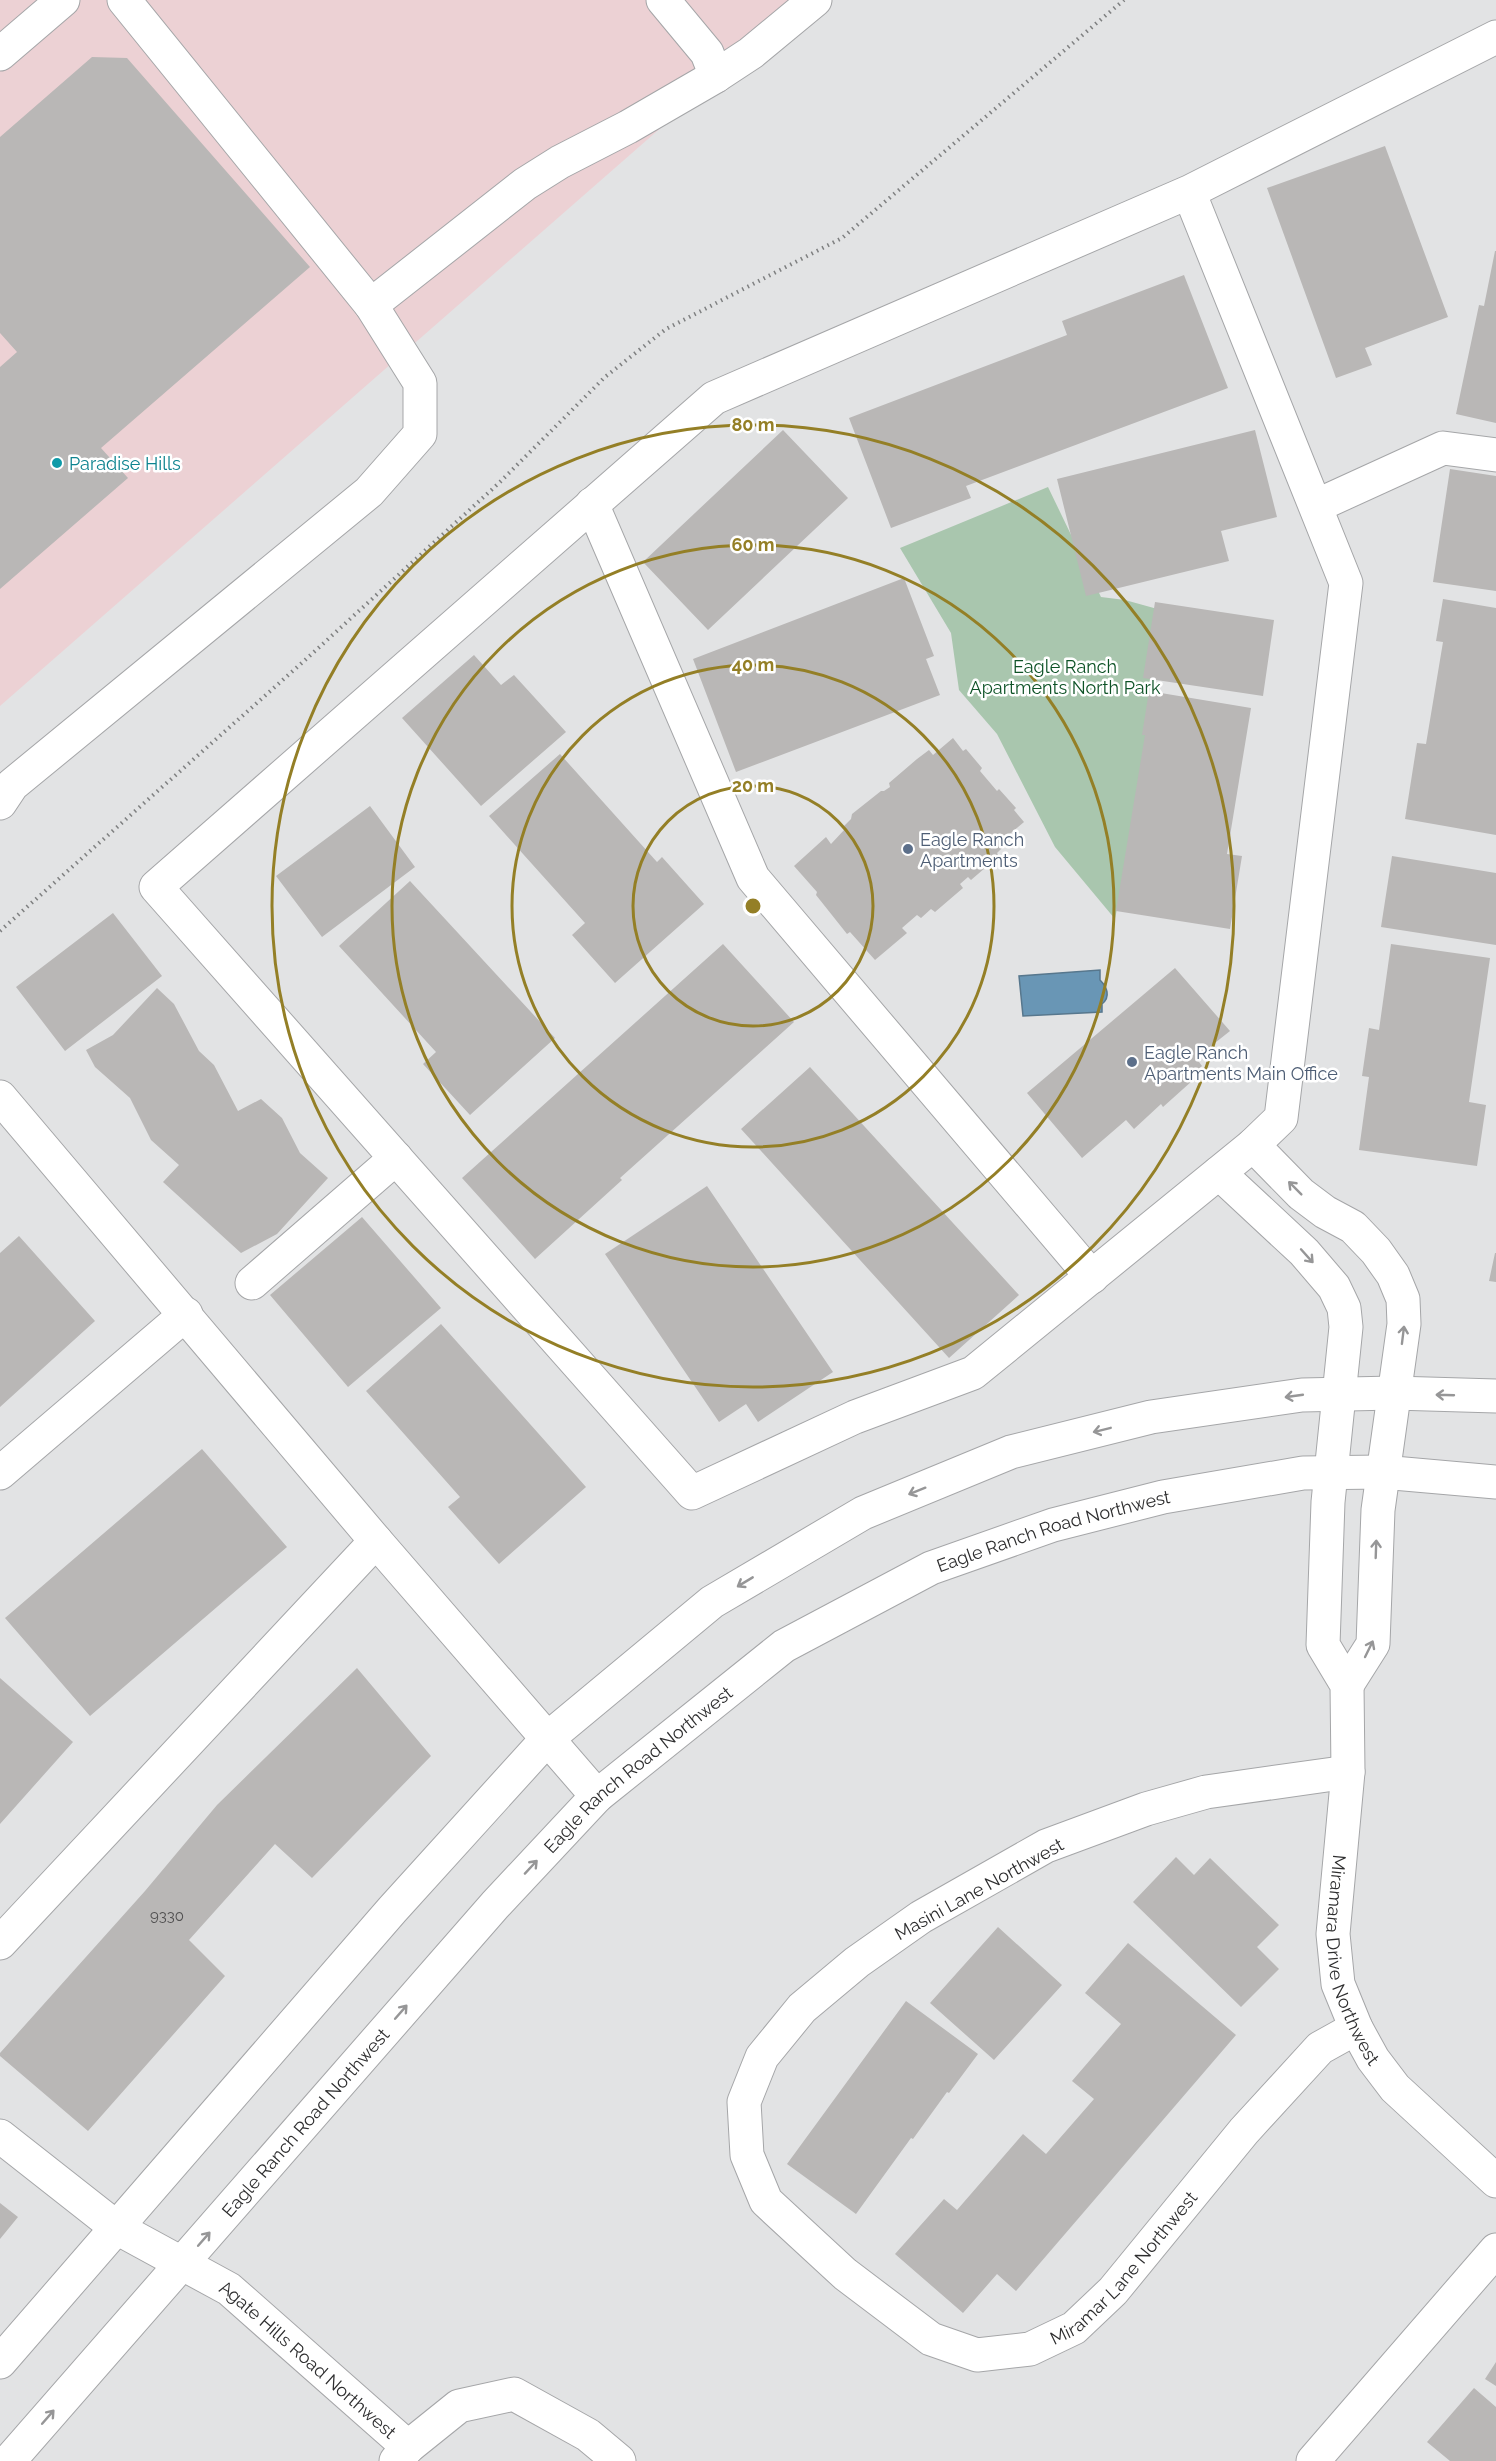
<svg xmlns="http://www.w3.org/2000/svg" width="1496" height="2461" viewBox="0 0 1496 2461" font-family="Raleway,sans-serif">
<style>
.commercial{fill:#ecd1d4}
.green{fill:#a9c6ae}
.water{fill:#6996b5;stroke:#57778d;stroke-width:1.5}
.building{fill:#b9b7b6}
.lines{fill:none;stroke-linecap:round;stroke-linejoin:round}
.minor-casing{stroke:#a5a6a8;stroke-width:35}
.major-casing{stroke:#a5a6a8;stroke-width:35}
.path{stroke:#7f8081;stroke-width:4;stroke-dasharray:1.5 4.5;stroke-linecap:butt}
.minor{stroke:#fff;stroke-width:33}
.major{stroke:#fff;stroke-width:33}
.oneway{stroke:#969697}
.ring{fill:none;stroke:#947f26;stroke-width:3}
.culture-dot{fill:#0f9aa8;stroke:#fff;stroke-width:2}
.service-dot{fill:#5c6f8a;stroke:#fff;stroke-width:2}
.labels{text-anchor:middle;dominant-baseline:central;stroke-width:5;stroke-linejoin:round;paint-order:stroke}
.number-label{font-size:15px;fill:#515051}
.culture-label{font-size:18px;fill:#0d838f;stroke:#fff;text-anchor:start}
.park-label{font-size:18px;fill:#0d5226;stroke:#fff}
.service-label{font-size:18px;fill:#4e5e75;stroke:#fff;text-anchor:start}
.street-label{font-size:18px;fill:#2e2e2f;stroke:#fff}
.centre{fill:#947f26;stroke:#fff;stroke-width:3}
.ring-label{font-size:18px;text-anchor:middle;font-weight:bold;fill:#947f26;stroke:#fff;stroke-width:5;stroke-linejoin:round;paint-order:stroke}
</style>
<rect width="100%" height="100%" fill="#e2e3e4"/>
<path class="commercial" d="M0,0H807L0,706Z"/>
<path class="green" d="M1048,487L1101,597L1125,600L1161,610L1143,774L1115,919L1055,847L997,734L959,690L951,633L900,548Z"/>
<path class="water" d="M1100,970V980C1107,987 1111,997 1102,1004V1012L1023,1016L1019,976Z"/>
<path class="building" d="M92,57L127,58L310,267L101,448L128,478L0,589V367L17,352L0,333V137Z
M1385,146L1448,317L1365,348L1372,365L1336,378L1267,188Z
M1495,251H1496V423L1456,414L1479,305L1484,306Z
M1184,275L1228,388L966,486L971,498L891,528L849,418L1067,335L1062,321Z
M783,430L848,498L708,630L643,562Z
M1255,430L1277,517L1221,531L1229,561L1086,596L1057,479Z
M1450,469L1496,476V591L1433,582Z
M904,578L934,656L926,659L940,695L736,772L693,659Z
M1443,599L1496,608V835L1405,819L1417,743L1426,744L1443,642L1436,641Z
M1155,602L1274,620L1263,696L1143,678Z
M474,655L501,685L514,675L566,732L481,806L402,718Z
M1149,691L1251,708L1227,854L1242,856L1230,929L1116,911L1145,735H1142Z
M953,738L963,751L966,749L982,768L980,771L997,791L999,789L1016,808L1014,810L1024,822L1004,839L1007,843L997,853L999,856L971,880L968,877L960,884L963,888L935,912L931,909L921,918L917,915L902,928L907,933L875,960L850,932L847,934L816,895L817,892L794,866L826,837L831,844L845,829L844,826L851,819L852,814L881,791H884L890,787L889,783L917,759L929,750L933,755Z
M560,754L657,862L662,857L704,904L615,983L572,935L585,923L489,816Z
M370,806L415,867L322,937L276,876Z
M1392,856L1496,873V945L1381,927Z
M410,881L555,1038L470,1115L423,1064L436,1052L339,946Z
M113,913L162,976L65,1051L16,987Z
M723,944L794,1022L620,1178L622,1180L535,1259L462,1178Z
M1391,944L1490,958L1469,1102L1486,1105L1477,1166L1359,1150L1369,1077L1362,1076L1369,1028L1379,1030Z
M1175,968L1230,1031L1196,1058L1202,1066L1190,1077L1192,1081L1163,1107L1161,1104L1134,1129L1126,1120L1082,1158L1027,1093Z
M157,988L174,1004L199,1051L214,1065L238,1111L261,1099L282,1118L300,1153L328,1178L277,1234L241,1253L163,1182L179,1165L151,1140L130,1098L95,1067L86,1050L113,1035Z
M810,1067L1019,1295L949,1358L741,1129Z
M707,1186L833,1372L758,1422L746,1404L719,1422L605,1254Z
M362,1217L441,1308L348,1387L270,1295Z
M19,1236L95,1321L0,1407V1253Z
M1495,1253H1496V1282L1489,1281Z
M441,1324L586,1487L499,1564L448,1507L460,1497L366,1391Z
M202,1449L287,1547L90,1716L5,1618Z
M357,1668L431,1756L312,1878L275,1844L189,1940L225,1976L88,2131L0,2056V2053L145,1891L217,1805Z
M0,1678L73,1742L0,1824Z
M1176,1857L1194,1875L1210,1858L1279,1925L1257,1947L1279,1969L1241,2007L1133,1902Z
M998,1927L1062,1985L994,2060L930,2003Z
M1128,1943L1236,2035L1016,2291L997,2274L963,2313L895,2254L944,2199L957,2210L1023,2134L1046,2154L1094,2099L1072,2081L1121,2024L1085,1993Z
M906,2001L978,2054L949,2093L947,2092L913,2139L911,2138L856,2214L787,2164Z
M0,2203L18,2217L0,2239Z
M1496,2362V2386L1485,2379Z
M1474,2388L1496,2407V2461H1450L1427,2442Z"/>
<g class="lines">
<defs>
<g id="minor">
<path d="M663,0L707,53L716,76"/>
<path d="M0,54L63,0"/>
<path d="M1189,192L714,398L156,887L692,1493L855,1417L973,1373L1253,1145L1281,1118L1346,583L1189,192L1496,37"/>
<path d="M371,305L525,184L560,162L628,127L716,76L751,53L815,0"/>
<path d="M592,504L753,878L1092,1277"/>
<path d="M1316,506L1443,448L1496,455"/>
<path d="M0,803L12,785L369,492L420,434V383L371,305L124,0"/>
<path d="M0,1097L376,1541L597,1796"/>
<path d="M1253,1145L1301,1194L1325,1212L1353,1227L1376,1251L1393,1275L1403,1299L1404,1324L1378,1510L1373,1644L1347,1685"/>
<path id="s1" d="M1219,1173L1304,1252L1334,1287L1344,1308L1346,1327L1328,1502L1323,1645L1347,1685L1348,1772L1333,1934L1338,1984L1356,2028L1373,2059L1395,2088L1496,2181"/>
<path d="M252,1283L396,1158"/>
<path d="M0,1473L186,1314"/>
<path id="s2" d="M1348,1772L1206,1792L1146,1809L1046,1846L921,1917L857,1962L802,2008L762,2057L744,2102L747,2155L766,2201L845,2274L931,2339L977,2355L1030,2349L1074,2328L1113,2291L1244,2131L1320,2048L1356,2028"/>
<path d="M0,1943L376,1541"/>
<path id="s3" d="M0,2136L117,2228L229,2289L408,2447"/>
<path d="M396,2461L408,2447L459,2406L514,2394L588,2435L619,2461"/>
<path d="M1313,2461L1496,2250"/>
</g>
<g id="major">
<path d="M0,2362L392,1910L547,1739L712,1602L863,1513L1011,1452L1151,1417L1302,1395L1394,1393L1496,1396"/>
<path id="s4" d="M9,2461L495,1905L597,1796L784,1646L931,1568L1053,1525L1163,1497L1303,1473L1382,1472L1496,1482"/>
</g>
</defs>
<use href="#minor" class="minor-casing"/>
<use href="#major" class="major-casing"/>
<path class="path" d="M0,931L303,662L499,483L605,377L666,329L842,238L1124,0"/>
<use href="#minor" class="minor"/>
<use href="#major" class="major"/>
</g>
<defs><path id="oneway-shaft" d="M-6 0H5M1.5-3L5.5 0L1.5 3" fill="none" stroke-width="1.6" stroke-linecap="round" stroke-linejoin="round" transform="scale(1.5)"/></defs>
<g class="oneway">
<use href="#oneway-shaft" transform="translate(1295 1188) rotate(-135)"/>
<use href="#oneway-shaft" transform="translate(1307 1256) rotate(48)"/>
<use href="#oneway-shaft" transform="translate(1403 1335) rotate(-83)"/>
<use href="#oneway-shaft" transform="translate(1445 1395) rotate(-178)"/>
<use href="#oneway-shaft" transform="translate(1294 1396) rotate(172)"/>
<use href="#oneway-shaft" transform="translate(1102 1430) rotate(166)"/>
<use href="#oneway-shaft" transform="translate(917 1491) rotate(158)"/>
<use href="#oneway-shaft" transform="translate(1376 1549) rotate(-88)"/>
<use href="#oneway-shaft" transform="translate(745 1582) rotate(149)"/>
<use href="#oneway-shaft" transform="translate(1369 1649) rotate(-64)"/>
<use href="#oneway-shaft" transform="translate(531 1867) rotate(-47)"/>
<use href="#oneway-shaft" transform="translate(401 2012) rotate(-49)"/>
<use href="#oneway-shaft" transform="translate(204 2239) rotate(-49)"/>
<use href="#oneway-shaft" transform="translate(48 2417) rotate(-49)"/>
</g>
<g class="ring">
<circle cx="753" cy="906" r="120"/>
<circle cx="753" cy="906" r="241"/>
<circle cx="753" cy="906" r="361"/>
<circle cx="753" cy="906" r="481"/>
</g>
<circle class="culture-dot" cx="57" cy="463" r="6"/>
<g class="service-dot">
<circle cx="908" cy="849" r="6"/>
<circle cx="1132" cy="1062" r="6"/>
</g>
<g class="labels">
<g class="number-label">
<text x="167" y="1916">9330</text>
</g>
<g class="culture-label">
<text x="69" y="463">Paradise Hills</text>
</g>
<g class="park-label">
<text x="1065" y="666">Eagle Ranch<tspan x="1065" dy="21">Apartments North Park</tspan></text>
</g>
<g class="service-label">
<text x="920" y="839">Eagle Ranch<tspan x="920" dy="21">Apartments</tspan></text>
<text x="1144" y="1052">Eagle Ranch<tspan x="1144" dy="21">Apartments Main Office</tspan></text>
</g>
<g class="street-label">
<text stroke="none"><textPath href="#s4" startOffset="1422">Eagle Ranch Road Northwest</textPath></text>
<text stroke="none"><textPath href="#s4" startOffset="936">Eagle Ranch Road Northwest</textPath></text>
<text transform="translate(979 1889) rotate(-29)">Masini Lane Northwest</text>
<text stroke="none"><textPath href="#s1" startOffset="849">Miramara Drive Northwest</textPath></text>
<text stroke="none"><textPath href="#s4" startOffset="450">Eagle Ranch Road Northwest</textPath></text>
<text stroke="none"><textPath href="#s2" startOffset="1264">Miramar Lane Northwest</textPath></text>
<text stroke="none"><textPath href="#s3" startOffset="382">Agate Hills Road Northwest</textPath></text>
</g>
</g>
<circle cx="753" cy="906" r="9" class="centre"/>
<g class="ring-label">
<text x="753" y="431">80 m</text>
<text x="753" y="551">60 m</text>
<text x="753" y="671">40 m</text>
<text x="753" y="792">20 m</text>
</g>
</svg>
